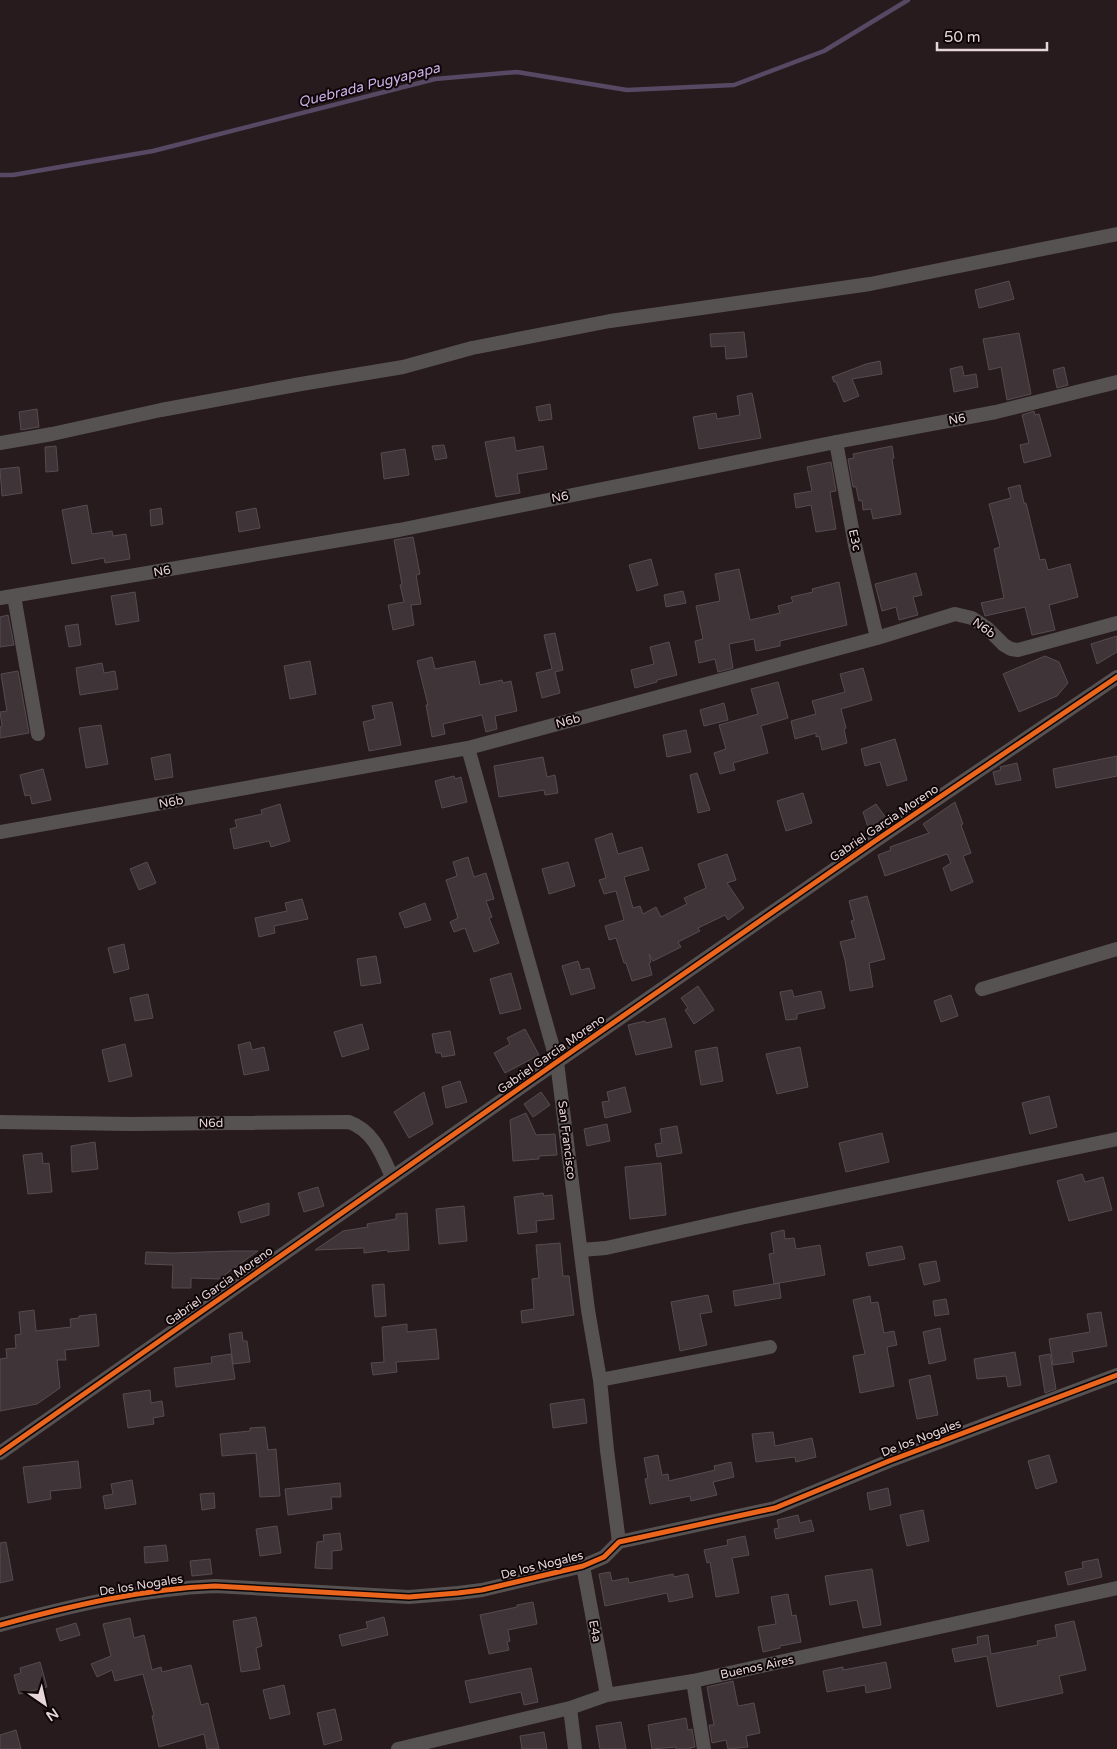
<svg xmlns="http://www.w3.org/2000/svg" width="1117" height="1749" viewBox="0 0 1117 1749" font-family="'Varela Round',sans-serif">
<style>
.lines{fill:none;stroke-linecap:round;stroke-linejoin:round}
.stream{stroke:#574863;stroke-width:4.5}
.building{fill:#3f3539;stroke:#564b50}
.minor{stroke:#575252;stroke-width:14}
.cycleway-casing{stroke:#0e0507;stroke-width:8}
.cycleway{stroke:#eb651d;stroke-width:5}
.labels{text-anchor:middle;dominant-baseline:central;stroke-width:4;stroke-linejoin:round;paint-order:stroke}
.street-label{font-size:12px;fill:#e6d5d9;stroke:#0e0507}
.water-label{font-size:14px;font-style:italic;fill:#cdb0e7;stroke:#0e0507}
</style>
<rect width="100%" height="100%" fill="#271b1e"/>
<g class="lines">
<path class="stream" d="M0,175H13L153,151L435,79L517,72L627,90L734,85L824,51L908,0"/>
</g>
<path class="building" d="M1009,281L1014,299L979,308L975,290Z
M744,332L747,357L726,359L725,346L711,347L710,334Z
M1019,333L1031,394L1007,400L1001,367L989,370L983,339Z
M880,361L882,374L852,379L859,396L844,402L836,382H834L832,377L866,364Z
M962,366L964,376L976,374L978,387L954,392L950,369Z
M1064,367L1068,385L1057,388L1053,370Z
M752,393L761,438L699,449L693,417L716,413L717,419L740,415L737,396Z
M550,404L552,419L539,421L536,407Z
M37,409L39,427L21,430L19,412Z
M1034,411L1035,415L1039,414L1051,456L1024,463L1020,445L1029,443L1022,415Z
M514,437L516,451L543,446L547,469L517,474L520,493L496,497L485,442Z
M444,445L447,458L435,460L432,446Z
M56,446L58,471L46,472L45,447Z
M892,446L894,458L892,459L901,514L873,519L871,509L863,510L862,500L859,501L856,487H853L848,459L854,458L853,454Z
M405,449L409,475L384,479L381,453Z
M831,462L836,491L830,492L836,529L816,532L811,505L796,508L794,494L812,491L807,467Z
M19,467L22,493L2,496L0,469Z
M1020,485L1024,503H1026L1040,560L1045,559L1048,570L1070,564L1078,597L1049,605L1055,630L1032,635L1025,607L985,616L981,603L1004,598L994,549L1000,547L989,504L1011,498L1008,488Z
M87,505L92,534L112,531L113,536L126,534L130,559L105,563L104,558L72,564L62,510Z
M161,508L163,524L151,526L150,510Z
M256,508L260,528L239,532L236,512Z
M413,537L420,574L416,575L421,604L411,605L414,625L393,630L388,605L404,602L400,585L402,584L394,540Z
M651,559L658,585L637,591L629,565Z
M739,569L750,620L780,613L778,606L793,602L791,597L813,592L812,589L839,582L847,625L780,641V646L756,651L754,639L729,644L733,668L718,672L715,659L699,663L695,641L703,639L696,606L720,601L715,574Z
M916,573L922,595L913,597L918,615L899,620L896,607L882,611L875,584Z
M683,591L686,603L666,607L664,595Z
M135,592L139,621L116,625L111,596Z
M8,615L14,645L0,647V617Z
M78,624L81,645L69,647L65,626Z
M555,633L563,670L555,672L560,693L542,698L536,673L552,669L544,635Z
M1117,636V652L1097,664L1091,644Z
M669,642L677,675L657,680V682L635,688L631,670L654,664L650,647Z
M1045,656L1059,662L1068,683L1057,696L1019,712L1003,674Z
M432,657L435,669L475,661L480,685L502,680L503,683L511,681L517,711L495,716L497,729L486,732L482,715L443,724L445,734L432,737L426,705H428L417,661Z
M310,661L316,694L290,699L284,666Z
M102,663L104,673L115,671L118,689L80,695L76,668Z
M863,668L872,700L841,709L846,728L844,729L847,743L822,750L819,736L816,737V733L795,739L791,721L816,714L812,701L845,692L840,674Z
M18,671L29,733L0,738V727L2,726L0,712L7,711L1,674Z
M778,682L788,718L761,726L768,753L733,763L735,770L720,774L714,753L726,749L719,725L758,714L751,689Z
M392,702L401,745L369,751L363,722L375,719L372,706Z
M724,703L728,720L704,726L700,710Z
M101,725L108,764L86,768L79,728Z
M686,730L691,752L667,757L663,735Z
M895,739L907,780L887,786L880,762L865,766L861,749Z
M170,754L173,777L155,780L151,758Z
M1117,756V776L1056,788L1053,769Z
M543,757L547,777L555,775L558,793L545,795L544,790L499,797L494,766Z
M1017,763L1021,780L996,785L993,772L1001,770L1000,767Z
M43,769L51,800L32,804L30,795L25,796L20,775Z
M697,773L710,810L698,813L690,775Z
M454,776L455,779L461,777L467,802L442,808L435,781Z
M803,793L812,823L786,831L777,801Z
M955,802L963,824L961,825L971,853L963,856L973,882L951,891L943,868L951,863L947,854L885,876L878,855L891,850L890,847L929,833L923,824Z
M280,804L290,841L271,847L269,841L234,849L230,829L237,827L235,820L262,814L261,810Z
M876,804L886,818L869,830L863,812Z
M612,833L618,854L642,847L649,870L624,877L633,908L640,906L643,914L656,907L661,917L687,904L684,898L706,888L698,864L727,854L736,880L727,883L744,908L728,920L725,915L698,928L700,931L678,942L681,947L653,961L649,954L651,962L649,963L652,975L632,981L626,963H624L616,938L609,940L605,926L624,920L616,891L604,894L599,880L606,878L595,839Z
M468,857L474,877L486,873L494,899L486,901L492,917L489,918L499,943L474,952L465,928L454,932L450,922L458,918L446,880L457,876L453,862Z
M147,862L156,883L139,890L130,869Z
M568,862L575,886L549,894L542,869Z
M867,896L885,959L869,963L873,987L850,991L845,960L840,942L856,938L851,921L854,920L849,901Z
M302,899L308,919L274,926L275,933L259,937L255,918L287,911L285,903Z
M425,903L431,920L405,928L399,913Z
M124,944L129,969L114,973L108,948Z
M376,956L381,983L361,986L357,959Z
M578,961L581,970L589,968L595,988L571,995L562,966Z
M511,973L521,1009L500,1014L490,979Z
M698,986L714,1010L694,1024L685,1010L688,1008L681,998Z
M792,990L794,997L821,991L825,1008L797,1014V1019L786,1020L780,992Z
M148,994L153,1018L135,1021L130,998Z
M951,995L958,1016L941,1022L934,1001Z
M665,1018L672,1047L636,1055L628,1025L645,1021L646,1023Z
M362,1024L369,1049L342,1057L334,1032Z
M525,1029L539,1055L505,1073L494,1053L510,1044L507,1038Z
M450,1031L455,1055L442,1057L441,1053H436L432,1034Z
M250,1042L252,1050L264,1047L269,1070L244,1075L238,1045Z
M125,1044L132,1076L109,1082L102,1050Z
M717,1047L723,1081L701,1085L695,1051Z
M800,1047L808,1087L777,1094L766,1054Z
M460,1081L467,1102L446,1108L442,1087Z
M625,1087L631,1112L605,1118L602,1102L609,1101L607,1092Z
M424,1092L433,1124L409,1138L394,1112Z
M541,1092L550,1105L533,1117L524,1104Z
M1049,1096L1057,1127L1030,1134L1022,1103Z
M526,1113L536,1135L555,1134L557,1155L539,1156V1159L513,1161L510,1120Z
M607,1124L610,1141L587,1146L584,1129Z
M677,1126L682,1153L657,1157L655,1144L662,1143L660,1129Z
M882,1133L889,1162L846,1172L839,1143Z
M95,1142L98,1169L72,1172L71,1146Z
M42,1153L43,1164L49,1163L52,1192L28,1194L23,1155Z
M661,1163L666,1215L630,1219L625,1167Z
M1082,1174L1085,1182L1103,1177L1112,1210L1069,1221L1057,1181Z
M318,1187L324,1206L304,1212L298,1193Z
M543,1193L544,1196L552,1195L554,1219L536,1221L537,1232L518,1234L514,1197Z
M269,1203V1215L241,1223L238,1212Z
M464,1206L467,1241L439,1244L436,1209Z
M407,1213L409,1250L388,1252L387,1250L364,1253V1248L315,1250L343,1231L368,1227L367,1224L396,1219V1214Z
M784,1230L785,1239L794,1238L796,1249L820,1245L825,1275L774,1284L769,1254L774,1253L771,1233Z
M560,1243L563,1276H569L574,1315L522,1323L521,1311L534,1309L532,1279L539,1278L536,1245Z
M902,1246L905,1259L869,1266L866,1253Z
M232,1251H258L219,1279L191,1278V1288H172L173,1265L145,1264L146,1252L173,1253Z
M936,1261L940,1281L924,1285L919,1264Z
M779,1283L781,1298L735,1306L733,1291Z
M384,1284L386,1316L375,1317L372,1285Z
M708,1295L712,1312L700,1314L707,1345L680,1351L671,1302Z
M870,1296L871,1303L878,1302L884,1333L894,1331L897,1345L887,1347L894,1386L860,1393L853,1356L865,1354L853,1300Z
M946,1299L949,1314L935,1316L933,1301Z
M34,1310L36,1331L71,1327L70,1319L79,1318V1316L96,1314L99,1346L65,1350L66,1360H57L60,1388L37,1404L0,1411V1359L7,1358L6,1349L16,1348L15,1335L21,1334L19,1312Z
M1101,1312L1107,1346L1072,1352L1074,1362L1053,1365L1049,1339L1090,1332L1087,1314Z
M407,1324V1332L436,1329L439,1359L396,1362L397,1372L373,1375L371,1363L384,1362L382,1327Z
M940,1328L946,1360L929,1364L923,1332Z
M242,1332L243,1341H247L250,1362L233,1364L229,1334Z
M1015,1352L1021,1385L1008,1387L1006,1376L977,1379L974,1359Z
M231,1354L235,1379L176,1387L174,1368L212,1363L211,1357Z
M1050,1354L1056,1389L1045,1393L1039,1356Z
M930,1375L938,1415L917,1419L909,1380Z
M150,1390L151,1403L162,1401L164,1416L153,1418L154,1424L128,1428L123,1394Z
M584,1399L587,1423L553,1428L550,1404Z
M265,1427L268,1450L276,1449L280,1496L260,1497L256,1453L222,1456L220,1434L250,1431V1428Z
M773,1432L775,1446L812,1438L816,1457L796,1462L795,1457L756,1462L752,1434Z
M658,1455L662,1475L668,1474L669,1481L715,1470L714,1466L731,1462L734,1477L713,1482L717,1495L691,1501L690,1496L650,1504L645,1479L648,1478L644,1458Z
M1049,1455L1057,1482L1036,1489L1028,1461Z
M78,1461L81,1488L50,1491L51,1499L28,1503L23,1467Z
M132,1480L136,1504L105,1509L103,1496L113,1494L111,1484Z
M340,1483L341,1497H331L332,1509L288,1515L285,1489Z
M888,1488L891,1505L870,1510L867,1493Z
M214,1493L215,1508L202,1510L200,1494Z
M923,1510L929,1541L907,1546L900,1515Z
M798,1515L800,1523L811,1520L814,1531L776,1539L774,1529L779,1528L777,1520Z
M277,1526L281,1553L260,1556L256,1529Z
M340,1533L342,1550L332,1551V1569L315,1568L317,1542L324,1541L323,1535Z
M745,1536L749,1555L732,1558L739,1593L716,1597L710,1562L707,1563L704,1550L728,1545L727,1540Z
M6,1542L13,1580L0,1583V1543Z
M166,1545L168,1561L145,1563L144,1547Z
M210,1559L212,1574L192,1576L190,1561Z
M1098,1559L1102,1577L1068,1585L1065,1572L1083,1568L1082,1562Z
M872,1569L881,1625L863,1628L857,1600L830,1605L825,1576Z
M610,1572L612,1581L628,1578L629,1583L673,1574L674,1577L688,1574L693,1597L669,1602L667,1593L605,1606L599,1574Z
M788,1594L792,1616L796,1615L801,1642L780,1646V1648L763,1652L758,1627L776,1624L771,1597Z
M533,1602L537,1624L508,1630L510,1641L507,1642L509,1650L489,1654L480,1615L517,1607V1605Z
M256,1617L262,1646L256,1648L260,1669L241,1672L233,1621Z
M384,1617L388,1635L342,1646L339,1635L368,1628L366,1622Z
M130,1618L134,1638L144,1635L152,1670L161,1667L162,1672L191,1665L201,1705L208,1703L219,1749H207L204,1734L159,1747L152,1716L154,1715L143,1674L115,1681L112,1670L97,1677L91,1664L111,1656L103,1624Z
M1074,1621L1086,1670L1059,1676L1063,1693L997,1707L987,1656L955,1662L952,1649L978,1644L977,1637L988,1635L991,1654L1038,1645L1037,1641L1057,1637L1055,1625Z
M76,1623L80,1635L60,1641L56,1629Z
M40,1662L47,1687L19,1694L14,1675L21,1673L20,1668Z
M886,1662L891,1688L866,1693L865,1685L827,1692L823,1671L843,1667V1670Z
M531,1668L538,1702L524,1705L521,1692L470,1703L465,1681Z
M733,1681L738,1706L754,1703L760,1733L746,1736L748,1747L728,1749L726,1740L712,1743L709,1725H714L707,1687Z
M284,1685L290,1714L270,1719L263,1690Z
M335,1709L342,1740L324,1745L317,1713Z
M686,1718L688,1730L692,1729L695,1747L690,1748L691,1749H676V1747L652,1749L648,1725Z
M621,1722L626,1749H600L596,1726Z
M16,1730L21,1749H0V1735Z
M544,1732L547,1749H522L520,1736Z"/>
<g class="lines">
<path class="minor" d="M836,442L855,545L877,638
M0,443L52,434L161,410L301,384L403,367L472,348L610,321L870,284L1117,234
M14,596L38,734
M0,598L399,530L836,442L996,412L1117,382
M468,748L557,1062L588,1310L600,1380L607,1450L619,1542
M0,832L468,748L877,638L955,614L972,618L987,628L1004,645L1011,649L1018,650L1117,623
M982,989L1117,949
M0,1122L131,1124L349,1122C374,1131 382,1155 392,1177
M581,1250L606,1248L745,1217L1117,1139
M600,1380L770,1347
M0,1453L564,1057L875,841L1117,677
M583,1566L607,1695
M0,1625C70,1606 142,1589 215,1586L409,1597L458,1593L482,1590L583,1566L604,1557L619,1542L775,1508L889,1461L1117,1375
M693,1681L704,1749
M570,1708L575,1749
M398,1749L570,1708L607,1695L693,1681L1117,1588"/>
<defs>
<path id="cycleway" d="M0,1453L564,1057L875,841L1117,677
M0,1625C70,1606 142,1589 215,1586L409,1597L458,1593L482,1590L583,1566L604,1557L619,1542L775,1508L889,1461L1117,1375"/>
</defs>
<use href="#cycleway" class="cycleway-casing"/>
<use href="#cycleway" class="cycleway"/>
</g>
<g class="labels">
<g class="street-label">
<text transform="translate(957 419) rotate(-10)">N6</text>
<text transform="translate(560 497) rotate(-11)">N6</text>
<text transform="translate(855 540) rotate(78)">E3c</text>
<text transform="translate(162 571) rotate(-10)">N6</text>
<text transform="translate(984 628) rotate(37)">N6b</text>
<text transform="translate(568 721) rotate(-15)">N6b</text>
<text transform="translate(171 802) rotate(-10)">N6b</text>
<text transform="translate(884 823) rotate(-34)">Gabriel Garcia Moreno</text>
<text transform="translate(551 1054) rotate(-35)">Gabriel Garcia Moreno</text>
<text transform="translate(211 1123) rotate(-1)">N6d</text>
<text transform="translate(567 1140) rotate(83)">San Francisco</text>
<text transform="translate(219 1286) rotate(-35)">Gabriel Garcia Moreno</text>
<text transform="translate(921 1438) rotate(-21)">De los Nogales</text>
<text transform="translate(542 1565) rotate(-14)">De los Nogales</text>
<text transform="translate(141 1585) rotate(-9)">De los Nogales</text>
<text transform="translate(595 1631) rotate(79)">E4a</text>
<text transform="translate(757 1667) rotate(-12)">Buenos Aires</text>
</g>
<g class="water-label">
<text transform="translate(369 85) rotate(-14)">Quebrada Pugyapapa</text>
</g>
</g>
<g transform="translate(45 1704) rotate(146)" stroke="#0e0507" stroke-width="4" paint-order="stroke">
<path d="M0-4L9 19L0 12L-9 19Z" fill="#e6d5d9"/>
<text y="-8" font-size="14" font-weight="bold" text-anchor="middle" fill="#e6d5d9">N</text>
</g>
<path d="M937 42v8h110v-8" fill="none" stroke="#e6d5d9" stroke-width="2.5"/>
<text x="944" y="42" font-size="15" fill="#e6d5d9" stroke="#0e0507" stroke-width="4" paint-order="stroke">50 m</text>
</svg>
